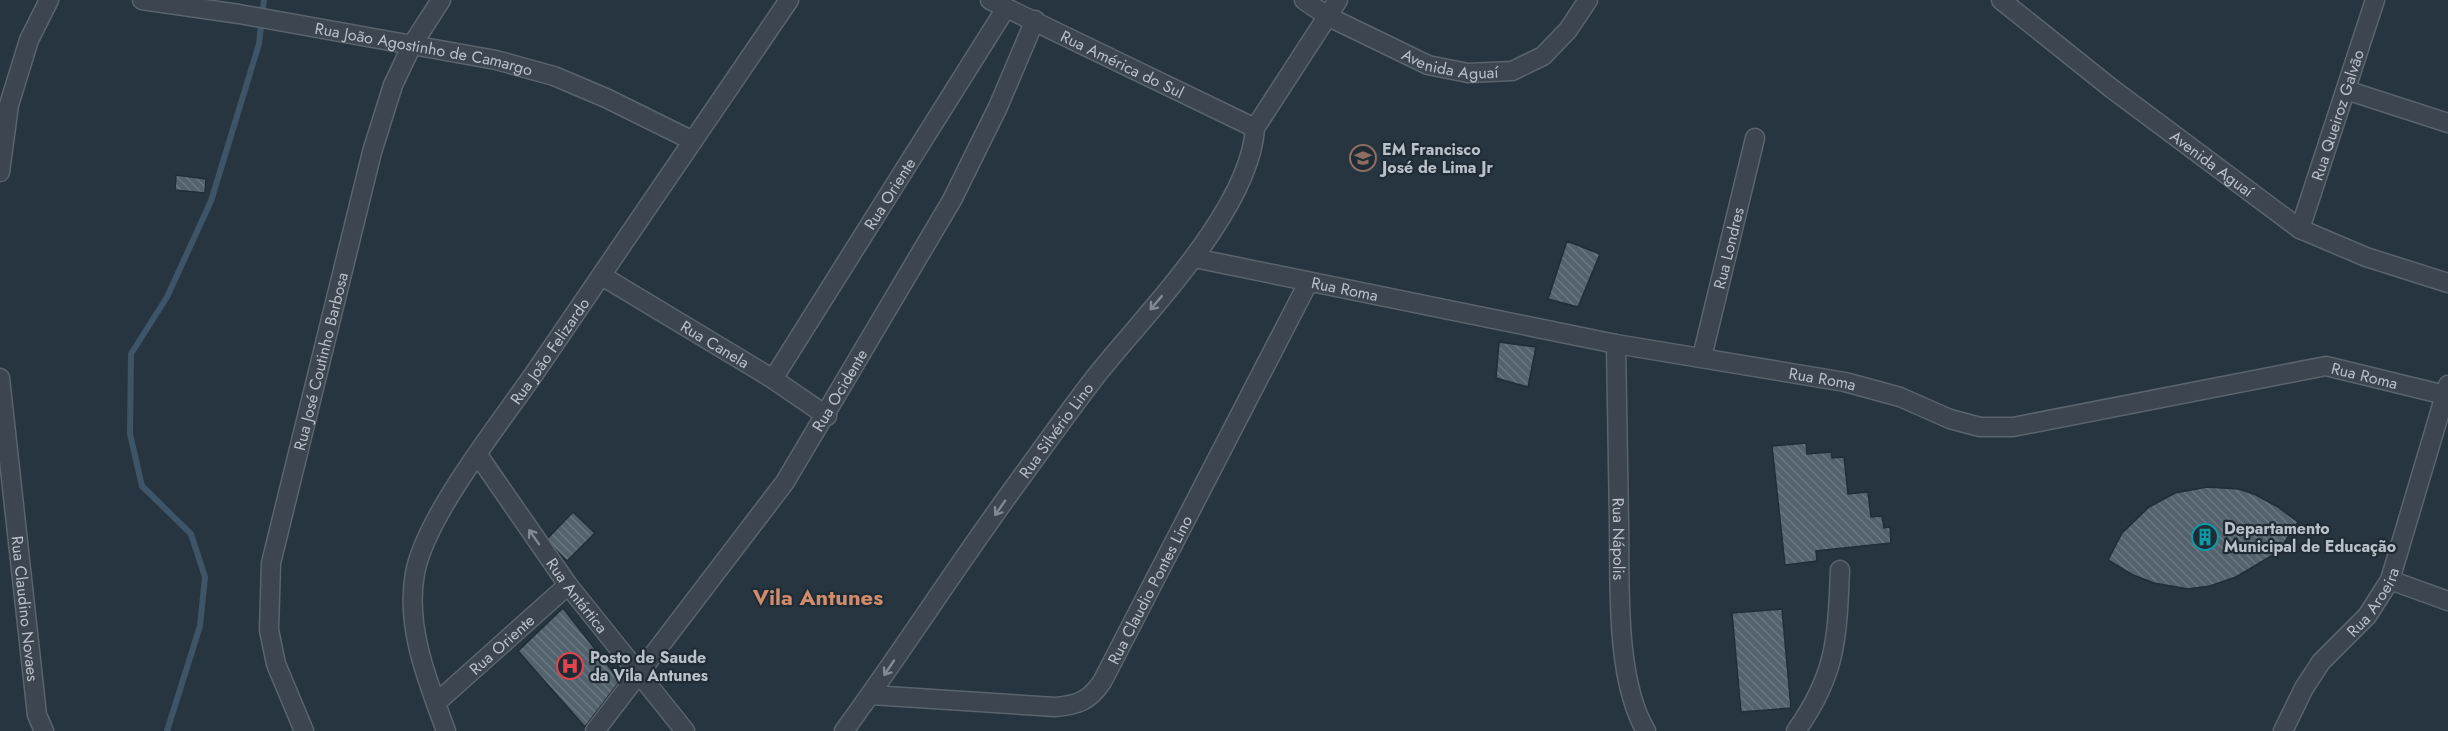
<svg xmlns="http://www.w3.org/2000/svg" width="2448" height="731" viewBox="0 0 2448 731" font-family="Jost,sans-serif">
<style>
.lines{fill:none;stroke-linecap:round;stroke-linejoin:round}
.stream{stroke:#3e5568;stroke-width:6}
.building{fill:url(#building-back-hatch);stroke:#222e37;stroke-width:1.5}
.minor-casing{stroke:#59646d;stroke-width:21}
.minor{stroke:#3c4650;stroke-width:18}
.oneway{stroke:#808a93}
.labels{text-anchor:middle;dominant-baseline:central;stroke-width:4.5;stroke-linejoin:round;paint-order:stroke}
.street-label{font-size:16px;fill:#b8c1ca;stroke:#202c35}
.poi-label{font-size:16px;font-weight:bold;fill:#b8c1ca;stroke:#202c35;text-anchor:start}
.district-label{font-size:22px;font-weight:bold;fill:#d08c6d;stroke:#202c35}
</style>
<defs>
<pattern id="building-back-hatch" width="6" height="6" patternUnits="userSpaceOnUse" patternTransform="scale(1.5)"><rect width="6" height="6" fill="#53626d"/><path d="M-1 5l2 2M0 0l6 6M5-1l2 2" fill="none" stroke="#6a7780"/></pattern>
</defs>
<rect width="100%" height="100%" fill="#273540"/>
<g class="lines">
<path class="stream" d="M167,731L200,626L205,577L191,534L142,486L130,434L131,354L167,297L211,201L259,44L264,0"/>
</g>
<path class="building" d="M176,175L206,179L205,193L175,190Z
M1567,241L1600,254L1578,307L1548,299Z
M1499,342L1536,347L1528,387L1496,378Z
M1806,443L1807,454L1831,452L1832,458L1844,457L1848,494L1868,492L1871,517L1882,516L1884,528L1890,527L1891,543L1816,551L1817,561L1785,565L1772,446Z
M2207,487L2239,489L2256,495L2278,507L2298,522L2278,552L2236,577L2210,586L2188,589L2154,583L2133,575L2108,560L2122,533L2149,507L2175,493Z
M573,512L595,533L567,561L546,540Z
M563,608L620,681L585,727L518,651Z
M1782,609L1791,708L1741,712L1732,613Z"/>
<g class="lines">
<defs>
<g id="minor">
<path id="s1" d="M142,0L239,14L496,60L554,76L606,98L693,141"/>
<path id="s2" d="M990,0L1255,128"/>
<path id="s3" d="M1304,0L1327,16L1428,65L1468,73L1512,71L1543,56L1568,30L1588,0"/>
<path id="s4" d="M2001,0L2111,88L2300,229L2366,257L2448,283"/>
<path d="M2346,90L2448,123"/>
<path d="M0,172L9,105L29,40L49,0"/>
<path id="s5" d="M2300,229L2375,0"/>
<path id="s6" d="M1194,258L1616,344L1845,382L1900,397L1950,419L1980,427H2013L2326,366L2445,395"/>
<path id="s7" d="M602,276L773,379L827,416"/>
<path id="s8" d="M1616,344C1617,404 1618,463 1619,523C1620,583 1615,679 1646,731"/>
<path id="s9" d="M1702,357L1755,138"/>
<path id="s10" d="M0,378L37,715L44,731"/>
<path id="s11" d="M773,379L1006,8"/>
<path id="s12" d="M478,455L568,585L685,731"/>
<path d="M2390,580L2448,601"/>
<path id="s13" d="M871,695L1055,707C1078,705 1089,701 1102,682L1308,283"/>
<path id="s14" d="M436,703L568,585"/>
<path id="s15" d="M304,731L276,664L269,630L271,563L372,152L393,85L412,45L441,0"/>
<path id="s16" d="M446,731C428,682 405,627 415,573C426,515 501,422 536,371C621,248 705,124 789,0"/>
<path id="s17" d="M595,731L785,482L952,200L998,107L1035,20"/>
<path id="s18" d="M844,731C906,646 963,556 1026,471C1049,439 1072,407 1096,376C1146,313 1250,210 1255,128L1338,0"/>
<path d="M1796,731C1837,673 1837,638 1840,570"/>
<path id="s19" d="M2283,731L2304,688L2321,662L2367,616L2390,580L2448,385"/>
</g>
</defs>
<use href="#minor" class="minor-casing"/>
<use href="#minor" class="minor"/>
</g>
<defs><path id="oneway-shaft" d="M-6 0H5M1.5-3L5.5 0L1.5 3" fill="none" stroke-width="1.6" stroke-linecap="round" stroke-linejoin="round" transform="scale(1.5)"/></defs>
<g class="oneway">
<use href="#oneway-shaft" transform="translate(1156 303) rotate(130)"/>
<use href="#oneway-shaft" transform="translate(1000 508) rotate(125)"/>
<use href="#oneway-shaft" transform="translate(534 537) rotate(-125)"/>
<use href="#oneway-shaft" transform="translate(889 668) rotate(124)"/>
</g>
<defs>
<symbol id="school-ring" viewBox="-11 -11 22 22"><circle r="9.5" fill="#202c35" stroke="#8d6e63" stroke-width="1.5"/><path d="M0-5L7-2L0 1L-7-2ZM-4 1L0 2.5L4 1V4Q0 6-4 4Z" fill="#8d6e63"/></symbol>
<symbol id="building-ring" viewBox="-11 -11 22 22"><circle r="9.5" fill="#202c35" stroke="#0f9aa8" stroke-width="1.5"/><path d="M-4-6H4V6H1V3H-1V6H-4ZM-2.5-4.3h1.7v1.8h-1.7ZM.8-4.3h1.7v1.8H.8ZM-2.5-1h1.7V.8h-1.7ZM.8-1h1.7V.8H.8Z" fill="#0f9aa8"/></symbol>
<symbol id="hospital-ring" viewBox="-11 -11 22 22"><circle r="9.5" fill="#202c35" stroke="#e0444e" stroke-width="1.5"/><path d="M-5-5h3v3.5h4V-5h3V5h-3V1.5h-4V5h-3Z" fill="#e0444e"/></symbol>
</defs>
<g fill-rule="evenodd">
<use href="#school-ring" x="1348" y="143" width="30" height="30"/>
<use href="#building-ring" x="2190" y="522" width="30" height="30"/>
<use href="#hospital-ring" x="555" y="651" width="30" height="30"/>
</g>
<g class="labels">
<g class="street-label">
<text stroke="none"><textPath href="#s1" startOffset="286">Rua João Agostinho de Camargo</textPath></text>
<text stroke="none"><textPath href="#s3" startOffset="162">Avenida Aguaí</textPath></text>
<text stroke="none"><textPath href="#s2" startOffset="147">Rua América do Sul</textPath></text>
<text stroke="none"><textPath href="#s5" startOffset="120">Rua Queiroz Galvão</textPath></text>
<text stroke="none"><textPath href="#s4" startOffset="267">Avenida Aguaí</textPath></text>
<text stroke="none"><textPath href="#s11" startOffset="219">Rua Oriente</textPath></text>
<text stroke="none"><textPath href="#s9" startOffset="112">Rua Londres</textPath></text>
<text stroke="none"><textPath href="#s6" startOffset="154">Rua Roma</textPath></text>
<text stroke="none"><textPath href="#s7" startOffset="132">Rua Canela</textPath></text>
<text stroke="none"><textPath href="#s16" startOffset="424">Rua João Felizardo</textPath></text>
<text stroke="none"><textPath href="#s15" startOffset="382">Rua José Coutinho Barbosa</textPath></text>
<text stroke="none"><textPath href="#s6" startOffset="1197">Rua Roma</textPath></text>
<text stroke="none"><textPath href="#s6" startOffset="640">Rua Roma</textPath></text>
<text stroke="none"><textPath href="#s17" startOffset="420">Rua Ocidente</textPath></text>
<text stroke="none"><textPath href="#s18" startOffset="368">Rua Silvério Lino</textPath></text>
<text stroke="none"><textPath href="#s8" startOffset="195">Rua Nápolis</textPath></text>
<text stroke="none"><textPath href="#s13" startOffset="344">Rua Claudio Pontes Lino</textPath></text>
<text stroke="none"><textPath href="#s12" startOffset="172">Rua Antártica</textPath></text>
<text stroke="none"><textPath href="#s19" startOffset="159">Rua Aroeira</textPath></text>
<text stroke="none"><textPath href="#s10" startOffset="232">Rua Claudino Novaes</textPath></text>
<text stroke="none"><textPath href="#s14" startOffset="88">Rua Oriente</textPath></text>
</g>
<g class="poi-label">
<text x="1382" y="149">EM Francisco<tspan x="1382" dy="18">José de Lima Jr</tspan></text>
<text x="2224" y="528">Departamento<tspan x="2224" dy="18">Municipal de Educação</tspan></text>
<text x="590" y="657">Posto de Saude<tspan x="590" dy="18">da Vila Antunes</tspan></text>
</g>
<g class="district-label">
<text x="818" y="597">Vila Antunes</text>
</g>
</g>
</svg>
